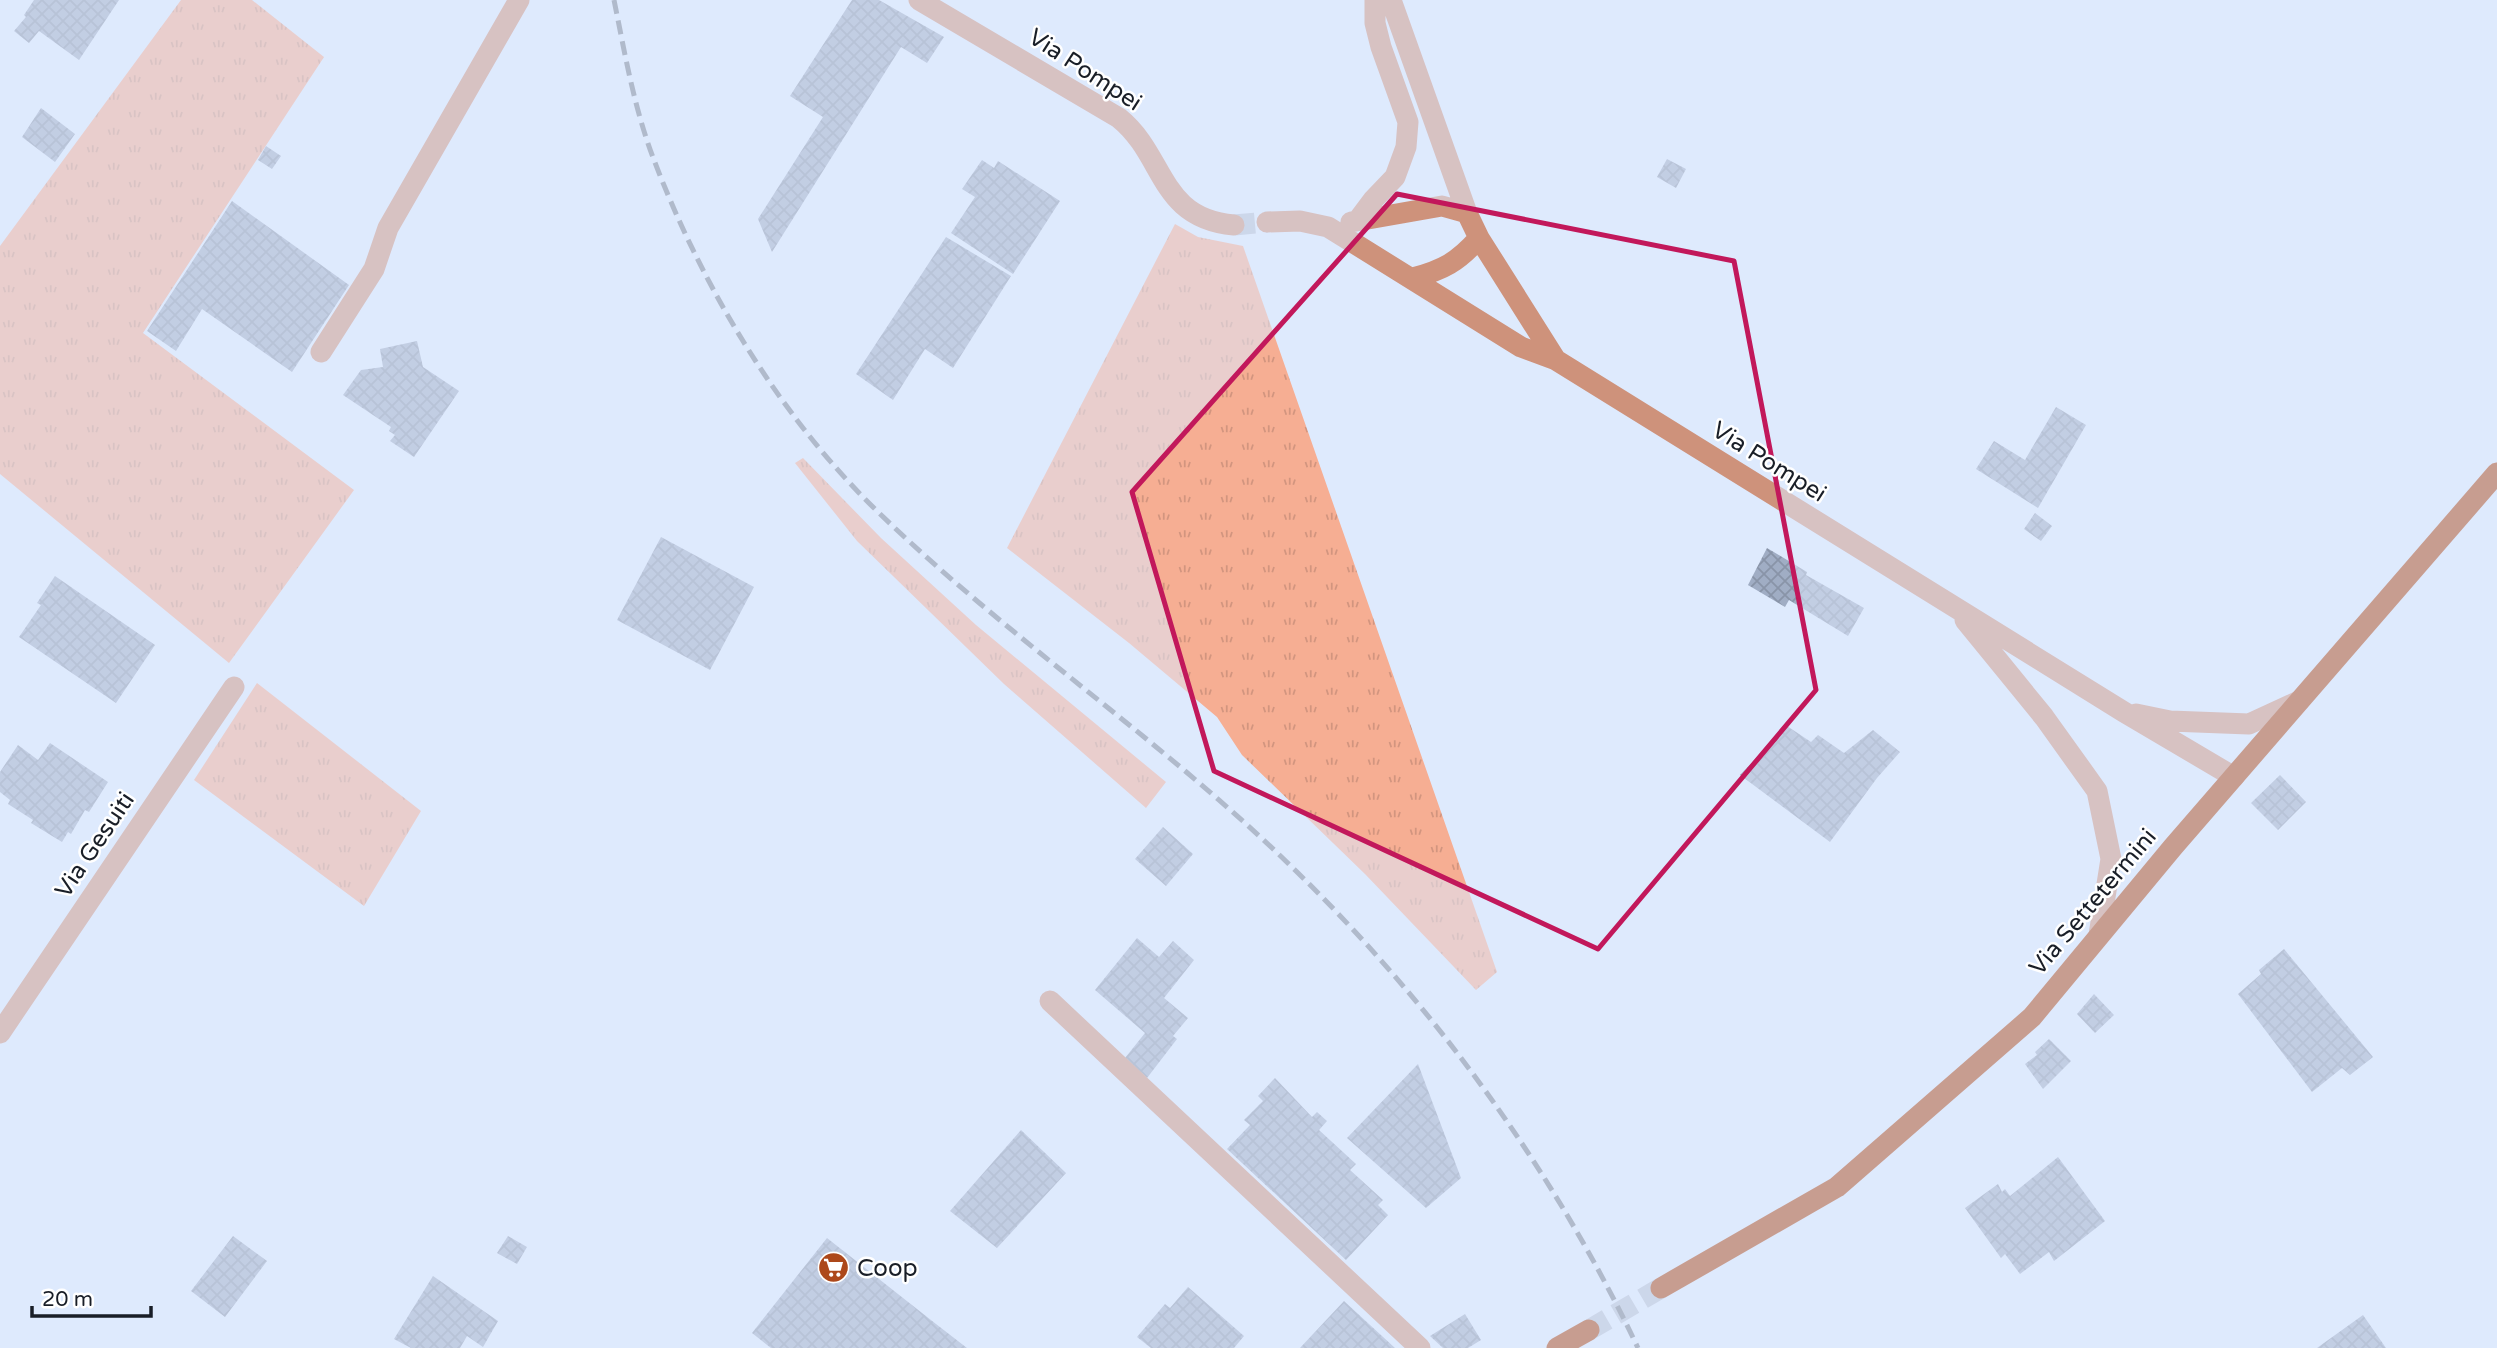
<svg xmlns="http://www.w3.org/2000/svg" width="2497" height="1348" viewBox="0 0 2497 1348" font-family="'Varela Round',sans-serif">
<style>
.grass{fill:url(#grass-tufts)}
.building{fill:url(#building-cross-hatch)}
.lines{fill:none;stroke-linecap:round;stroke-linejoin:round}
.minor-tunnel{stroke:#b7c1d2;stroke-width:21;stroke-dasharray:21 10;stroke-linecap:butt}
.major-tunnel{stroke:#b7c1d2;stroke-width:21;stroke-dasharray:21 10;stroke-linecap:butt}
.minor{stroke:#ce927b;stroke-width:21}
.major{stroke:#ac420c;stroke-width:21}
.rail{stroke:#79818f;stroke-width:5;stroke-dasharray:14 7;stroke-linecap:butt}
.marked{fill:none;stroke:#c2185b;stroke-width:5;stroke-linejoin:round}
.labels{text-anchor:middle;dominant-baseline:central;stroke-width:5;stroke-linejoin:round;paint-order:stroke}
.street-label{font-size:24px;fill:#191e27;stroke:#fff}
.poi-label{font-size:24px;fill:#191e27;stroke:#fff;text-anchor:start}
</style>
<defs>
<pattern id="grass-tufts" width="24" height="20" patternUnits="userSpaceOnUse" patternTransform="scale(1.75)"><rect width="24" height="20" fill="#f6ae93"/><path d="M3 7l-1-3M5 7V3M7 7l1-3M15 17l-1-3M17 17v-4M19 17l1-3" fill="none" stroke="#d2957f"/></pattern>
<pattern id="building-cross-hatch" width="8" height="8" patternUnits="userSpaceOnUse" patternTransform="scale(1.75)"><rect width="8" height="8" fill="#a0adc4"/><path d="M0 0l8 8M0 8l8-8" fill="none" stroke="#8994a8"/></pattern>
</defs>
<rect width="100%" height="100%" fill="#deeafd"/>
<path class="grass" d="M181,0H252L324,57L143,333L354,490L229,663L0,474V246Z
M1175,224L1198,237L1243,246L1497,972L1476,990L1365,874L1242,755L1217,717L1129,643L1007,548Z
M803,458L881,538L976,625L1166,782L1146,808L1004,684L857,541L795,463Z
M257,683L421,811L364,906L194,780Z"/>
<path class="building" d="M34,0H119L79,60L39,31L29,43L14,31L26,17L24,15Z
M852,0H879L944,37L927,63L901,47L772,252L758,219L823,117L790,96Z
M41,108L75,134L55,162L22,137Z
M266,146L281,156L272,169L258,160Z
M1667,159L1686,169L1676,188L1657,177Z
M982,160L994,168L998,161L1060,201L1013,274L951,233L975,197L962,189Z
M232,201L349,285L292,372L202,309L176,351L147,331Z
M946,237L1011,276L953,368L925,349L893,400L856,374Z
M417,341L423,367L459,391L414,457L390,441L395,435L389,431L391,427L343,395L361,370L383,367L380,349Z
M2056,407L2086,425L2038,508L1976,469L1994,441L2025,460Z
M2035,513L2052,526L2041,541L2024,529Z
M661,537L754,587L710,670L617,620Z
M1767,548L1807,572L1806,575L1864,608L1848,636L1789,600L1785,607L1748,585Z
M55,576L155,645L116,703L19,637L41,605L37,603Z
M1787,726L1811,742L1818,735L1844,753L1873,730L1900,752L1877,778L1830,842L1740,775Z
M50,743L108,782L89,812L85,810L71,834L68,832L62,842L31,823L33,820L8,804L10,800L0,792V772L18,745L38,760Z
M2280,775L2306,802L2278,830L2251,803Z
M1163,827L1193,854L1166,886L1135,859Z
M1137,938L1159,957L1173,941L1194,960L1164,998L1188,1018L1173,1036L1177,1039L1147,1078L1125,1058L1145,1033L1095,990Z
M2284,949L2373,1057L2350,1075L2342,1068L2312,1092L2238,994L2261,974L2259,970Z
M2094,994L2114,1015L2095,1033L2077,1014Z
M2049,1039L2071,1061L2043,1089L2025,1064L2037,1055L2035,1052Z
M1418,1064L1461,1178L1426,1208L1347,1138Z
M1275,1078L1312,1117L1317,1112L1327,1121L1319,1130L1356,1164L1350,1170L1383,1200L1378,1205L1388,1215L1346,1260L1227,1149L1250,1125L1244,1120L1263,1101L1258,1096Z
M1021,1130L1066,1173L997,1248L950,1211Z
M2058,1157L2105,1221L2054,1261L2049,1252L2020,1274L2005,1254L2001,1258L1965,1208L1998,1184L2002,1192L2005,1189L2010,1196Z
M233,1236L267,1261L225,1317L191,1291Z
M508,1236L527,1247L517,1264L497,1253Z
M827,1238L936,1324L967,1348H771L752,1333Z
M433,1276L498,1321L483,1347L467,1336L460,1348H411L394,1339Z
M1188,1287L1244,1336L1234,1348H1151L1137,1337L1165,1304L1170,1308Z
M1344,1301L1395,1348H1300Z
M1465,1314L1481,1340L1468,1348H1443L1430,1336Z
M2363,1315L2386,1348H2317Z"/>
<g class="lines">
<path class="minor-tunnel" d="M1234,225L1267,222"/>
<path class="major-tunnel" d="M1589,1330L1661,1288"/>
<path class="minor" d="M919,0L1119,118C1166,156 1158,218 1234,225
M1391,0L1467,213L1479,238L1556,360
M1358,220L1373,200L1395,177L1406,147L1408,122L1381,47L1375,23V0
M1267,222L1300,221L1328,227L1521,347L1556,360L2124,712L2234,777
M1351,222L1442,206L1467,213
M1413,278C1443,270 1458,262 1479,238
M321,352L374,269L388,228L519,0
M1965,620L2044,717L2097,791L2111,859L2099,935
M2136,714L2170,721L2249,724L2299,701
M1050,1001L1420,1348
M0,1033L234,687"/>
<path class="major" d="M1661,1288L1837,1187L2032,1017L2173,847L2497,473
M1557,1348L1589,1330"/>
<path class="rail" d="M614,0C625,54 634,108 654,160C702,286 778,414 875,509C1008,639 1164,741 1296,871C1436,1008 1554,1171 1638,1348"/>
</g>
<path d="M0 0H2497V1348H0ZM1397,194L1734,261L1816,690L1598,949L1214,771L1132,492Z" fill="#deeafd" fill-opacity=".55" fill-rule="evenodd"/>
<path class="marked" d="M1397,194L1734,261L1816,690L1598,949L1214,771L1132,492Z"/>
<defs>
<symbol id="supermarket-disc" viewBox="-11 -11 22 22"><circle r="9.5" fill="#ad481a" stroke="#fff"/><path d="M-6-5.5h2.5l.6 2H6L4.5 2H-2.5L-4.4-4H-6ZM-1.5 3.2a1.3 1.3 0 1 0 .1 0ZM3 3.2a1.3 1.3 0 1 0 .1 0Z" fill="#fff"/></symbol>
</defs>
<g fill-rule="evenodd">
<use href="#supermarket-disc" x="816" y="1250" width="35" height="35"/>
</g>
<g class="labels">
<g class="street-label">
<text transform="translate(1085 70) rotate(33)">Via Pompei</text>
<text transform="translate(1769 462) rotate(32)">Via Pompei</text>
<text transform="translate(95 845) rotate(-56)">Via Gesuiti</text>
<text transform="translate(2093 902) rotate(-50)">Via Settetermini</text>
</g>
<g class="poi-label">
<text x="857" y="1268">Coop</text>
</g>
</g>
<path d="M32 1306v10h119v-10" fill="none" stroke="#191e27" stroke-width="3.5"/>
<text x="42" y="1306" font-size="21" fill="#191e27" stroke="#ffffff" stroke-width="5" paint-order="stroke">20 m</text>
</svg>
